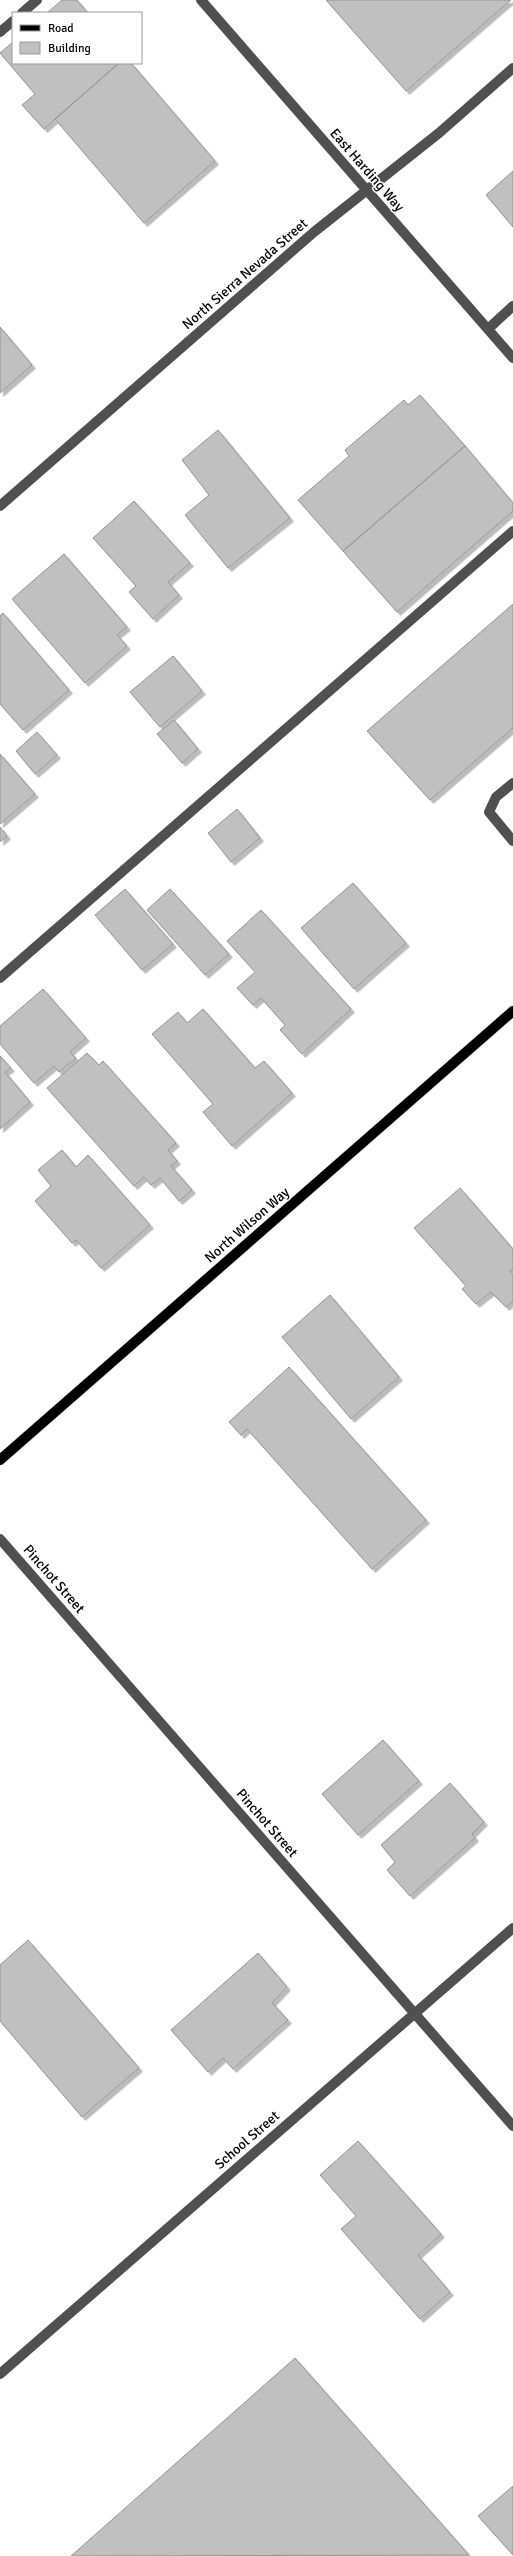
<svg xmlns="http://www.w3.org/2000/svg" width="513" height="2556" viewBox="0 0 513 2556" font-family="Signika,sans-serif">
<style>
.building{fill:#c0c0c0;stroke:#949494;filter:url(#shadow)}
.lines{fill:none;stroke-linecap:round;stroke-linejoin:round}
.major-casing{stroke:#dbdbdb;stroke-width:11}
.minor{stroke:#505050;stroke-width:10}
.major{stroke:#000;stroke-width:10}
.labels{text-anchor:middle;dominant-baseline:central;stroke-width:3;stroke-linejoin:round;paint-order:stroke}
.street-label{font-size:14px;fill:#000;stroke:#fff}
</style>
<defs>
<filter id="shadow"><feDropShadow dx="3.5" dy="3.5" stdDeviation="0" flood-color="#0004"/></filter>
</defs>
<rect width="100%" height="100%" fill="#fff"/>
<path class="building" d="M62,0H77L88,13H47Z
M326,0H511L406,91Z
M13,42V63H119L44,129L22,105L35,94L0,53Z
M119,63H131L215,161L144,223L55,119Z
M513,171V227L486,195Z
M0,327L32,365L0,393Z
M420,395L465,446L343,551L298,500L349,456L345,450L404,400L408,405Z
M218,430L290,518L228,568L185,515L209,495L182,460Z
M465,446L513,503V511L397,612L343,551Z
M134,501L190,563L168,582L179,595L153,619L129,592L136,586L93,538Z
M64,554L127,627L117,635L127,646L85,683L12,599Z
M513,604V728L430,800L367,731Z
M3,613L69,690L23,730L0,704V616Z
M173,656L202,691L160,727L130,692Z
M174,720L198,749L182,763L157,734Z
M37,732L57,755L35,774L16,751Z
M0,754L35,794L0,824Z
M237,809L260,838L231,862L208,833Z
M0,827L7,836L0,842Z
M353,883L406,943L354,989L301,928Z
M125,889L173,944L142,970L95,915Z
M170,889L229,954L205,975L147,910Z
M261,910L351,1009L302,1054L280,1030L285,1025L261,998L253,1005L237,988L255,972L227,941Z
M43,989L86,1038L70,1052L76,1058L59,1072L54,1066L34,1083L0,1044V1026Z
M203,1009L255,1068L264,1061L292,1093L232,1146L203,1112L213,1104L152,1034L178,1012L187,1023Z
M87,1053L99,1065L103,1061L176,1143L168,1150L177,1161L171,1166L192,1190L179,1201L160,1178L151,1185L144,1177L134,1186L47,1088Z
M0,1056L11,1068L5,1072L30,1102L0,1129Z
M62,1150L76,1167L88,1155L150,1225L101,1268L76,1240L72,1243L35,1201L51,1186L38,1170Z
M460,1188L513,1249V1269L510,1271L513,1275V1301L506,1307L491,1292L476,1304L462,1289L466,1286L414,1228Z
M330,1295L399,1377L351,1419L282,1337Z
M289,1367L426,1520L372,1569L247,1429L241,1435L229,1422Z
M383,1740L419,1781L358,1835L322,1794Z
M450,1783L484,1822L472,1834L475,1838L410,1896L387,1870L395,1862L381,1845Z
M28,1940L139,2068L82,2117L0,2021V1965Z
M258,1953L287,1987L272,2003L288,2020L233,2069L223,2058L208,2072L171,2030Z
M358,2141L441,2234L418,2255L450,2292L420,2319L341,2229L356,2216L320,2175Z
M295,2358L469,2555L71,2556Z
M513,2486V2555L478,2516Z"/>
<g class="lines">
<defs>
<path id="major" d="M0,1460L513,1011"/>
</defs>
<use href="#major" class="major-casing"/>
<path class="minor" d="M201,0L513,358
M22,13L37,0
M0,32L13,21
M488,329L513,306
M0,506L314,232L439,133L513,68
M513,783L496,797L489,812L513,841
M0,978L513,531
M0,1539L513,2126
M0,2374L513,1928"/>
<use href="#major" class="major"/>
</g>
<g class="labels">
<g class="street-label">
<text transform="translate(367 170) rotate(49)">East Harding Way</text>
<text transform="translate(245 274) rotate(-41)">North Sierra Nevada Street</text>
<text transform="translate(247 1225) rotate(-41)">North Wilson Way</text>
<text transform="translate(54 1579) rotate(49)">Pinchot Street</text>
<text transform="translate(267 1823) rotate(49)">Pinchot Street</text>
<text transform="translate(247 2140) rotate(-41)">School Street</text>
</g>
</g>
<rect x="12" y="12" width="130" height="52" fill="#ffffff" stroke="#999999"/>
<rect x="20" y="25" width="20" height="6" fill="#000000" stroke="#999999"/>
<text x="48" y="32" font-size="12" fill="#000000">Road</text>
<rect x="20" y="42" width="20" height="12" fill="#c0c0c0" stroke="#999999"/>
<text x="48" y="52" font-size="12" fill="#000000">Building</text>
</svg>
